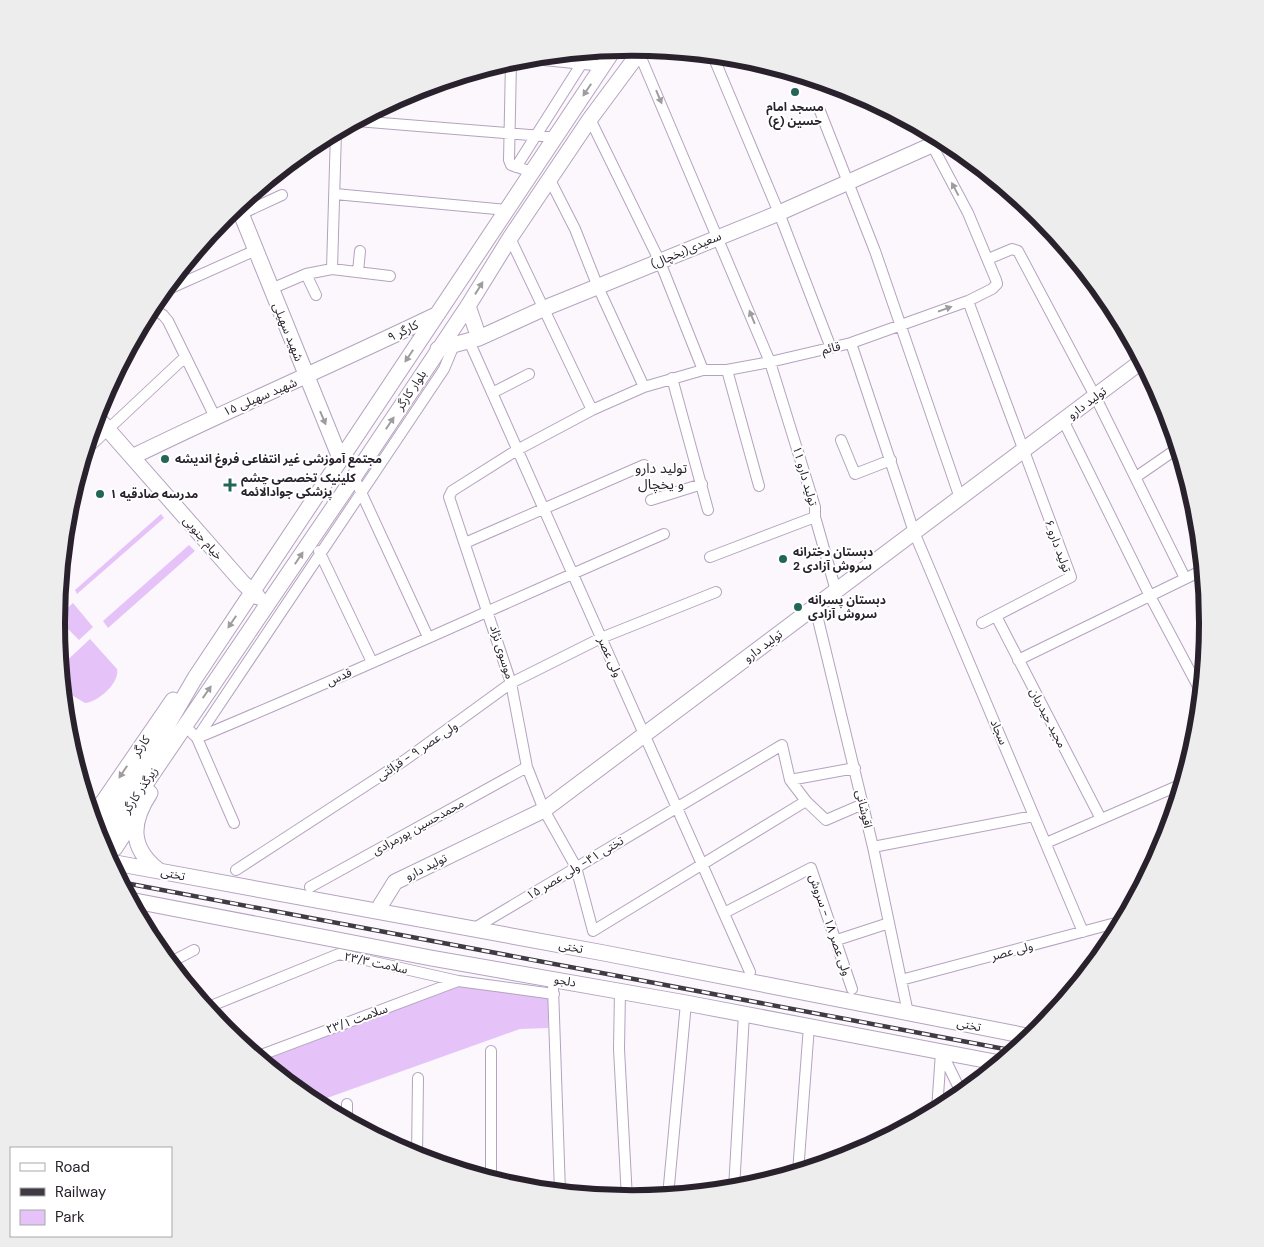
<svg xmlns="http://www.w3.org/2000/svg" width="1264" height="1247" viewBox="0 0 1264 1247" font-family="'DM Sans','Noto Sans Arabic',sans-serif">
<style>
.green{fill:#e5c3f8}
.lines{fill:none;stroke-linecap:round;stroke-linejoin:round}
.street-casing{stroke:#b4a3bf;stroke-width:12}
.secondary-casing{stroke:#b4a3bf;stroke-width:17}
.street{stroke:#fff;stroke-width:10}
.secondary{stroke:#fff;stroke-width:15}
.rail-casing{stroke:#403a44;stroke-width:4.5}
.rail{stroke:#fff;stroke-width:2.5;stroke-dasharray:8;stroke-linecap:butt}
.oneway{fill:#9f9ca0}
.poi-dot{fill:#236657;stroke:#fff;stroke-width:2}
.labels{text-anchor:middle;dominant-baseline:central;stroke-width:4;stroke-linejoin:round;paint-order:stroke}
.poi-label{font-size:12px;font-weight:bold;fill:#29222d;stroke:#fff;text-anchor:start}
.street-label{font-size:12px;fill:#29222d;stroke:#fff}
.neighbourhood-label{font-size:14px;fill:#29222d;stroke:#fff}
.rim{fill:none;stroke:#29222d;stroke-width:6}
</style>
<rect width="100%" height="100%" fill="#fbf7fd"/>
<path class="green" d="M161,514L164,518L77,594L75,590Z
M189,545L195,551L108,628L103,621Z
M73,603L93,627L79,640L57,618Z
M90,639L117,669C120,683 98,702 85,703L63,690L60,667Z
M466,983L550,998L548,1028L520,1029L313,1103L260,1060Z"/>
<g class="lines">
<defs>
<path id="street" d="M639,53L770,362L815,507V517L836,591
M713,56L779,213L831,348
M524,58L604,66
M511,61L509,160L511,165L532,172
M820,111L875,251L960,498
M590,119L660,262L703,370
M357,121L555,137
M516,167L589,52
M550,180L575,229L598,287L644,387
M335,194L507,210
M241,214L282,195
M510,238L592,410
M988,259L1012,249L1018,251L1095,396L1185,578
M332,269L336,132
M358,272L360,251
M306,274L316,295
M271,289L306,274L332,269L390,276
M162,292L256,250
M968,301L1071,577L982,623
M151,308L163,315L168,321L215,417
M469,341L750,972
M851,343L914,532L1083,932
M727,370L759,486
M672,378L708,510
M492,393L529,374
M1063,420L1150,596L1201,692
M841,440L855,474L891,460
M86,450L184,358
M354,477L428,637
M1136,477L1178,448
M651,500L702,484
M465,543L644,465
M319,551L372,662
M710,557L815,517
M815,607L873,847L908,1013
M996,616L1101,819
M1018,660L1203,570
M190,731L197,738C354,673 508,601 664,534
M790,780L855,768
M806,801L593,931L576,867L544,810L527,767L511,683L449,497L452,491L517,450L592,410L644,387L703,370H727L770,362L851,343L968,301L992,289L997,284L996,280L968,213L932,145
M234,823L197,738L444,369L454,345
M1046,843L1182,784
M873,847L1034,816
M236,870L405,760L511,683L601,638L716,592
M310,887L527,767
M724,913L811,868L852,989
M473,929L782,745L790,780L806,801L826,820L863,804
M837,940L889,923
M169,963L194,950
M901,980L1123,921
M553,988L560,1192
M620,991L619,1049L627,1199
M206,1008L339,954L458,981L554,994
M491,1051V1180
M942,1053L962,1094
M256,1057L458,981
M347,1104V1121
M937,1110L941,1052
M417,1157L418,1078
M798,1172L809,1026
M734,1189L744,1014
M668,1196L686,1003"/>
<path id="secondary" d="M238,206L340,458
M468,306L479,338
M438,349L479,338L545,308L779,213L943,140
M96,416L243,583L258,597
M132,457C232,408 334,364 434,316
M150,793C131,822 129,847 158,870
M92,818L173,700
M97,835L167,726L195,678L614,49
M102,848L354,477L468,306L510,238L590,119L642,49
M105,853L115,848L135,817
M110,862L604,953L1032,1037
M130,900L431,958L686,1003L1000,1063
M377,911L395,882L544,810L1142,361"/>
</defs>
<use href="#street" class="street-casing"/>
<use href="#secondary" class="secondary-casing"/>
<use href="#street" class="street"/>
<use href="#secondary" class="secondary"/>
<defs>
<path id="rail" d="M120,882L1015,1051"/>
</defs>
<use href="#rail" class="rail-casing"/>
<use href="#rail" class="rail"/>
</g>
<defs><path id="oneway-solid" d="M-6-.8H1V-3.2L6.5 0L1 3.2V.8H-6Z" transform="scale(1.25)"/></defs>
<g class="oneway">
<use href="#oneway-solid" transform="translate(587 90) rotate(124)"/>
<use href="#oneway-solid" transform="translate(659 97) rotate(67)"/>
<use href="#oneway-solid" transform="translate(955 189) rotate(-118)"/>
<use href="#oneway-solid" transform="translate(479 288) rotate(-58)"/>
<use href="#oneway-solid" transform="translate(945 309) rotate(-20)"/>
<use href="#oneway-solid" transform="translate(752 317) rotate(-112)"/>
<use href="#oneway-solid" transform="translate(409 356) rotate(124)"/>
<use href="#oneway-solid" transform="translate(323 418) rotate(67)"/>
<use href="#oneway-solid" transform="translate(390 423) rotate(-56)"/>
<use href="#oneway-solid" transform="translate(299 558) rotate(-56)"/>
<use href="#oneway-solid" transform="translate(232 622) rotate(124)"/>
<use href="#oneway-solid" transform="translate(207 692) rotate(-55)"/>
<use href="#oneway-solid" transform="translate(123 772) rotate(124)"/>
</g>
<g class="poi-dot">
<circle cx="795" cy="92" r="5"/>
<circle cx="165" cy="459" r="5"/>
<path d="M227.5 477.5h5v5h5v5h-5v5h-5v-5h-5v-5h5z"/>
<circle cx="100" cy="494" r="5"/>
<circle cx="783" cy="559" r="5"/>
<circle cx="798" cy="607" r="5"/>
</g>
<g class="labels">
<g class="poi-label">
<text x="795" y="107" text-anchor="middle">مسجد امام<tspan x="795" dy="14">حسین (ع)</tspan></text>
<text x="175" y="459">مجتمع آموزشی غیر انتفاعی فروغ اندیشه</text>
<text x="241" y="478">کلینیک تخصصی چشم<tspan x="241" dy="14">پزشکی جوادالائمه</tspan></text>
<text x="110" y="494">مدرسه صادقیه ۱</text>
<text x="793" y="552">دبستان دخترانه<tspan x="793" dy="14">سروش آزادی 2</tspan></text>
<text x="808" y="600">دبستان پسرانه<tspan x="808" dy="14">سروش آزادی</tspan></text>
</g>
<g class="street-label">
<text transform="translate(686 250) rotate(-23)">سعیدی(یخچال)</text>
<text transform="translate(403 331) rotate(-26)">کارگر ۹</text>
<text transform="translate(288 332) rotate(68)">شهید سهیلی</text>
<text transform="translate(831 348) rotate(-14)">قائم</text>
<text transform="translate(411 390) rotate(-56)">بلوار کارگر</text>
<text transform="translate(260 397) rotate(-23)">شهید سهیلی ۱۵</text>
<text transform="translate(1087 403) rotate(-37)">تولید دارو</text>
<text transform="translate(805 476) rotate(74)">تولید دارو ۱۱</text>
<text transform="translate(203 538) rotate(49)">خیام جنوبی</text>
<text transform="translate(1058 546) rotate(70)">تولید دارو ۶</text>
<text transform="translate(763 646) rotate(-37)">تولید دارو</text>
<text transform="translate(502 652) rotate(73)">موسوی نژاد</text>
<text transform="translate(610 657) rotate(66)">ولی عصر</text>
<text transform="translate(339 677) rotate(-24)">قدس</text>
<text transform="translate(1048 718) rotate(63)">مجید حیدریان</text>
<text transform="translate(999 732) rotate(67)">سجاد</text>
<text transform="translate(141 746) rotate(-56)">کارگر</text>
<text transform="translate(417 751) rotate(-34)">ولی عصر ۹ - قرائتی</text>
<text transform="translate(140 790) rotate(-56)">زیرگذر کارگر</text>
<text transform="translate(864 809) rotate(77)">اقوشانی</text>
<text transform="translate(418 827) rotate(-29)">محمدحسین پورمرادی</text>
<text transform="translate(426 867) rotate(-26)">تولید دارو</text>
<text transform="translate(575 868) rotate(-31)">تختی ۴۱- ولی عصر ۱۵</text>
<text transform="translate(173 874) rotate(12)">تختی</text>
<text transform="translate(830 925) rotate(71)">ولی عصر ۱۸ - سروش</text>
<text transform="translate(571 947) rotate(11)">تختی</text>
<text transform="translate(1012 951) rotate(-15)">ولی عصر</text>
<text transform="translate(376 963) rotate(12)">سلامت ۲۳/۳</text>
<text transform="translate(565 981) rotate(10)">دلجو</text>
<text transform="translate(357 1019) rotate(-20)">سلامت ۲۳/۱</text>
<text transform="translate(969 1025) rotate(11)">تختی</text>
</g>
<g class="neighbourhood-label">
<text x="661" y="468">تولید دارو<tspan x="661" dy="16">و یخچال</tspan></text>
</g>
</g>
<path d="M0 0H1264V1247H0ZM65 623a567 567 0 1 1 1134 0a567 567 0 1 1-1134 0Z" fill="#eeedee" fill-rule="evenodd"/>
<path class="rim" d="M65 623a567 567 0 1 1 1134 0a567 567 0 1 1-1134 0Z"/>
<rect x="10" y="1147" width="162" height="90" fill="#ffffff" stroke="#a9a7ab"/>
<rect x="20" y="1163" width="25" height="8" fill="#ffffff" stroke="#a9a7ab"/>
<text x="55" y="1172" font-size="15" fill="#29222d">Road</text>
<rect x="20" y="1188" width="25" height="8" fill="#403a44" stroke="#a9a7ab"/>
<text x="55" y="1197" font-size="15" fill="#29222d">Railway</text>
<rect x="20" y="1210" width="25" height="15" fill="#e5c3f8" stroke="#a9a7ab"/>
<text x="55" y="1222" font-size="15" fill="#29222d">Park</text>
</svg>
